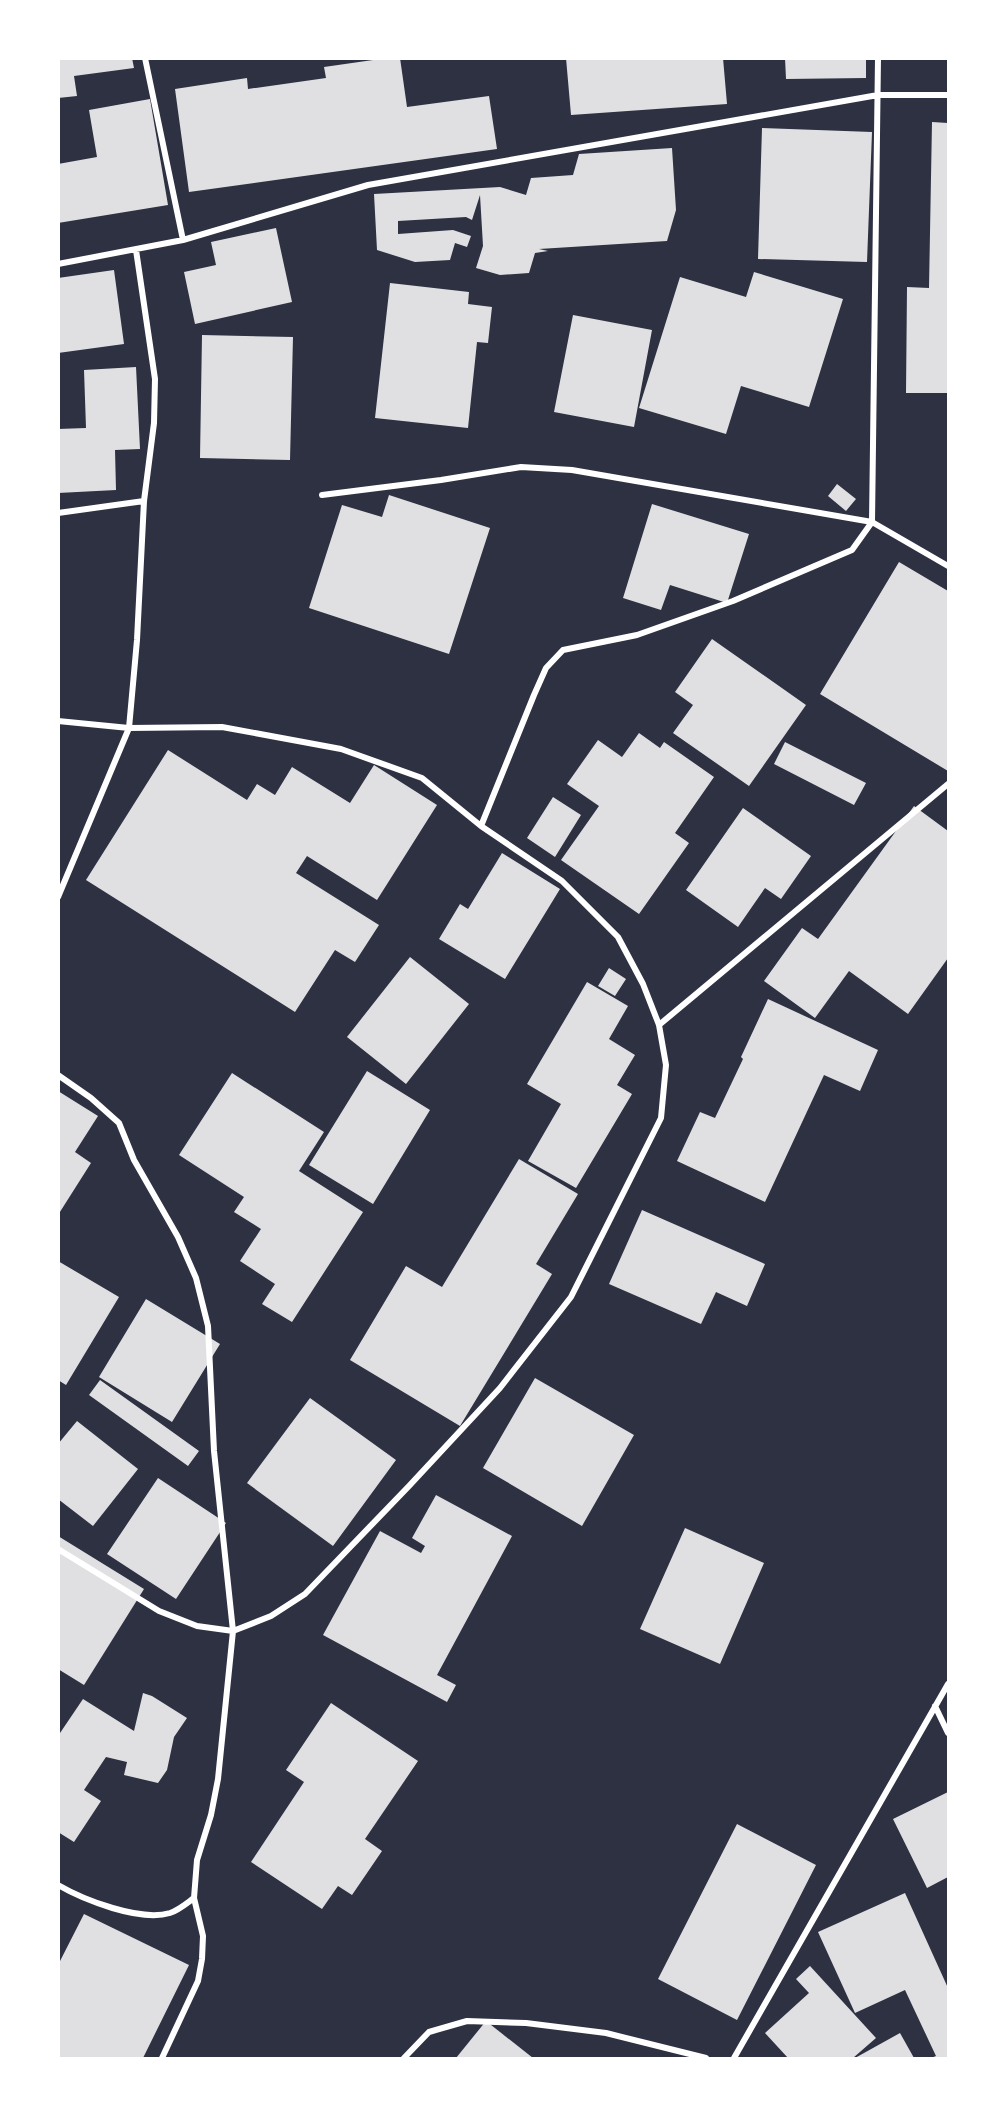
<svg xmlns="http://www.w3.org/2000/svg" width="1007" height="2117" viewBox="0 0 1007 2117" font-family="'Work Sans',sans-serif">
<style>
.building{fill:#e0e0e3}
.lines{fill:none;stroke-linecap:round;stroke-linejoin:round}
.minor{stroke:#fff;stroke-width:6}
</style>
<rect width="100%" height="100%" fill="#2d3142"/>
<path class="building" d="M58,58H132L134,68L74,76L77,96L58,98Z
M387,58H400L407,107L489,96L497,149L189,192L175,89L247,78L248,89L326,78L324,67Z
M566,58H723L727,104L571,115Z
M785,58H866V78L786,79Z
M150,99L168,205L58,223V164L97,157L89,110Z
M932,122L948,123V393H906L907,287L929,288Z
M762,128L872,132L867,262L758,259Z
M672,148L676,210L667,241L539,249L548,251L535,253L529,273L500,275L476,268L483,246L480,195L472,220L466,217L398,221V234L453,230L471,236L467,247L455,243L450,260L415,262L377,250L374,194L500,187L526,195L531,178L573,175L579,154Z
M276,228L292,302L195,324L184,272L216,265L211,242Z
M114,270L124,344L58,353V278Z
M754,272L843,299L809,407L741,386L726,434L639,408L680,277L746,297Z
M390,283L469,292L468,304L492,307L488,343L477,342L468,428L375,418Z
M573,315L652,330L634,427L554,412Z
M202,335L293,337L290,460L200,458Z
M136,367L140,449L115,450L116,490L58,493V429L86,428L84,370Z
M837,484L856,499L846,511L828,496Z
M389,495L490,528L449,654L309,608L342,505L382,517Z
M652,504L749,534L727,603L670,585L661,610L623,598Z
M899,562L948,591V771L820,694Z
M712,639L806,705L749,786L673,733L693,705L675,692Z
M639,733L660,748L664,742L714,777L675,833L689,843L639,914L561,860L599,806L567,784L598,740L622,757Z
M785,742L866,783L854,805L774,764Z
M168,750L247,800L257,784L275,795L292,767L350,803L374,765L437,805L377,900L307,856L296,873L379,925L355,962L335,950L295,1012L86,880Z
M553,797L581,815L555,857L527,838Z
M914,806L948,831V958L908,1014L849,971L815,1018L764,981L802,928L818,939Z
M743,808L811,856L781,899L765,888L738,927L686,890Z
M502,853L560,889L505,979L439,939L460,904L468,909Z
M410,957L469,1004L406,1084L347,1037Z
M609,968L626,979L615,996L598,986Z
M587,982L628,1006L609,1039L635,1055L617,1085L632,1094L576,1188L528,1161L561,1104L527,1084Z
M768,999L878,1050L860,1091L824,1075L765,1202L677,1161L700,1112L715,1118L743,1059L741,1057Z
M367,1071L430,1110L373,1204L309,1165Z
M232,1073L324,1132L299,1171L363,1212L292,1322L262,1304L275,1284L240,1261L261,1229L234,1212L244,1197L179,1155Z
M58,1091L98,1116L75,1152L91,1163L58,1215Z
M519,1159L578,1194L536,1264L552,1274L460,1426L350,1360L406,1266L442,1287Z
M642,1210L765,1264L747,1306L716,1292L701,1324L609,1284Z
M58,1261L119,1297L66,1385L58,1380Z
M146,1299L220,1344L172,1422L99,1377Z
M535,1378L634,1435L582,1526L483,1468Z
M100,1380L199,1451L188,1466L89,1395Z
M310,1398L396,1460L333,1546L247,1483Z
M77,1421L138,1469L93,1526L58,1499V1444Z
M158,1478L226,1523L176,1599L107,1554Z
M436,1495L512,1536L437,1675L456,1685L447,1702L323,1635L380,1531L421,1553L425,1546L412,1538Z
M685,1528L764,1563L720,1664L640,1629Z
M58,1536L144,1589L84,1685L58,1669Z
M143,1693L152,1696L187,1718L174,1737L167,1770L158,1783L124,1775L127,1762L106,1757L84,1790L101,1801L74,1842L58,1832V1736L83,1699L134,1731Z
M331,1703L418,1761L365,1839L382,1851L352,1895L338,1886L322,1909L251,1862L304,1782L286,1770Z
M948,1792V1877L927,1888L893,1819Z
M737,1824L816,1865L737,2020L658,1979Z
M905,1893L948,1988V2058H931L936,2056L905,1990L855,2013L818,1932Z
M84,1914L189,1965L143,2058H58V1965Z
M810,1966L876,2038L853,2058H788L765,2033L809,1993L796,1979Z
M486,2021L533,2058H456Z
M900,2033L914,2058H855Z"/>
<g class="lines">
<path class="minor" d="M145,58L183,240
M58,264L183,240L368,185L878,95H948
M322,495L441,480L521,467L572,470L872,522L948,566
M58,513L144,501
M58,721L129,728L222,727L341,749L422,778L481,826L562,881L618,937L643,984L659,1025L666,1065L661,1118L571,1297L500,1388L409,1486L305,1594L271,1616L233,1631L197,1626L159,1611L58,1549
M481,826L534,695L546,668L563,650L637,635L733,601L852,550L872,522L878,58
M58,897L129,728L137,640L144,501L154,423L155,379L136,250
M659,1025L948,784
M58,1075L91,1098L119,1123L134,1160L178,1237L196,1278L208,1326L214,1451L233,1631L218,1779L211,1815L197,1860L194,1898L203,1936L202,1959L198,1981L162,2058
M935,1706L948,1733
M58,1885C84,1900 140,1922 170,1913C179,1910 187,1903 194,1898
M404,2058L429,2032L467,2021L526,2023L606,2033L706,2058
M734,2058L948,1684"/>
</g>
<rect width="1007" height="2117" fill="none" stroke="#ffffff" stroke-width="120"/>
</svg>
